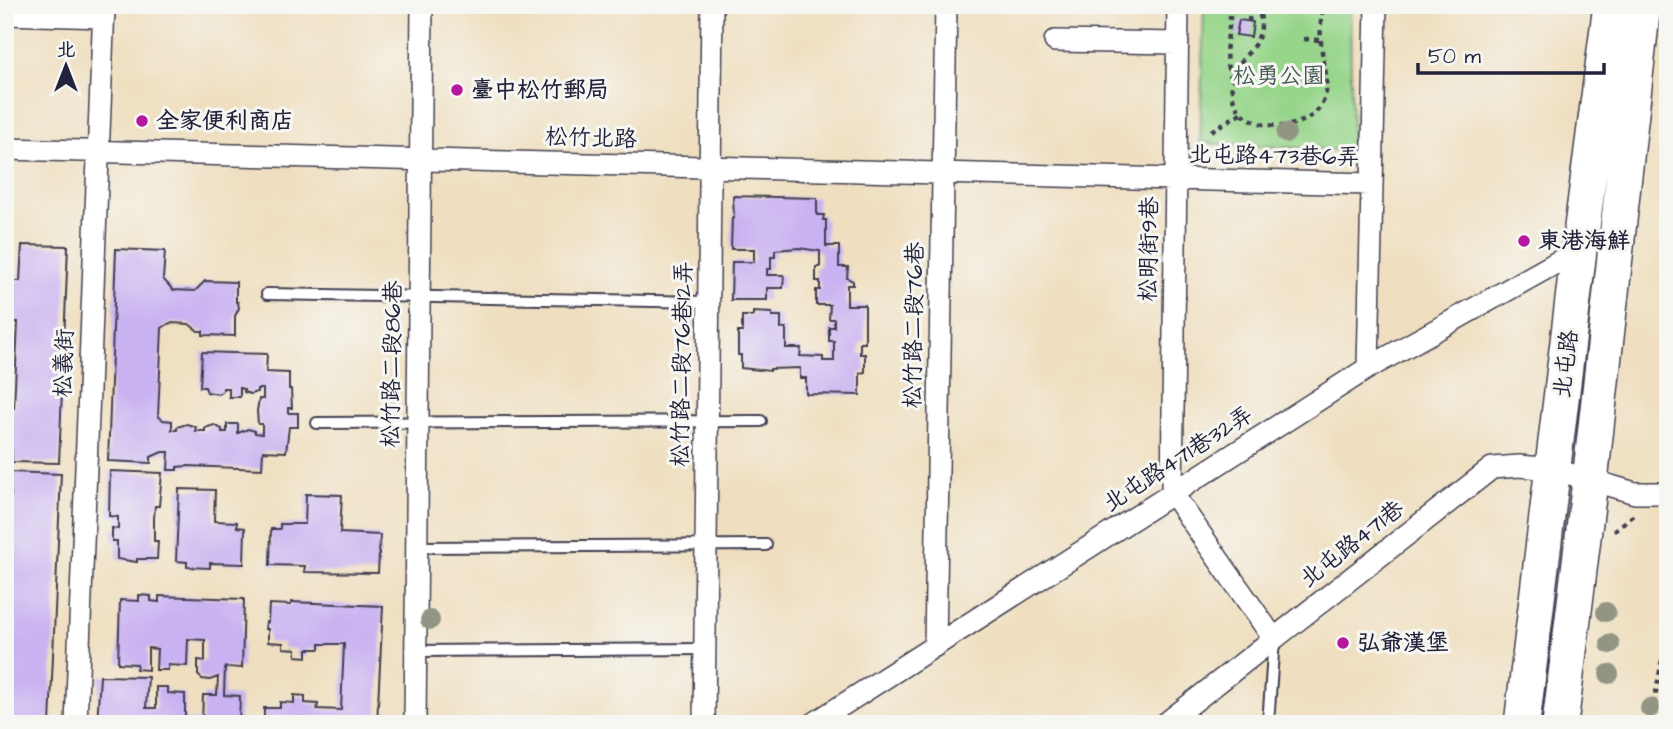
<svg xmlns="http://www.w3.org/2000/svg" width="1673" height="729" viewBox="0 0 1673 729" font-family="'Architects Daughter','LXGW WenKai TC',sans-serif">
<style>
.green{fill:#97d58b;stroke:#5c7c63;stroke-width:2}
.building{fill:#c9b2f1}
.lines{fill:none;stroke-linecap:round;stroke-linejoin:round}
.service-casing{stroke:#413e4f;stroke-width:14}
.minor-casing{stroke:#413e4f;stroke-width:24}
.primary-casing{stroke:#413e4f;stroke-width:38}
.path{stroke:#413e4f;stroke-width:4.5;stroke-dasharray:5 5;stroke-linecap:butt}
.service{stroke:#fff;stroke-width:10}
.minor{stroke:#fff;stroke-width:21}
.primary{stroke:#fff;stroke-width:35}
.tree{fill:#929584}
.poi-dot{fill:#b5179e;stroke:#f6f6f2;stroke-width:2.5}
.labels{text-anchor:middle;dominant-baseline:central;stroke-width:6;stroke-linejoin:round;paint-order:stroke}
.park-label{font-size:23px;fill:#455853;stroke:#f6f6f2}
.poi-label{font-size:23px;font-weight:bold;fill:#22223b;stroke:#f6f6f2;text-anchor:start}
.street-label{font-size:23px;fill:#22223b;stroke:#f6f6f2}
</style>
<rect width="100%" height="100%" fill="#f6f6f2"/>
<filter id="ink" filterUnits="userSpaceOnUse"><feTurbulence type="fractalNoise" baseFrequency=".0143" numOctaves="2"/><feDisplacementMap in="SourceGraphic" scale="14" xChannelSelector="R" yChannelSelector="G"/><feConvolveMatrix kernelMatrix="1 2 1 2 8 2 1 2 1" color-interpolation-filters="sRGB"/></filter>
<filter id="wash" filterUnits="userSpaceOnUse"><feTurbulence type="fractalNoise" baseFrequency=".00686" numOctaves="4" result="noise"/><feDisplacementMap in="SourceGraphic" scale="28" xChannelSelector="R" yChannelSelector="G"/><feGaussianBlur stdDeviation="1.57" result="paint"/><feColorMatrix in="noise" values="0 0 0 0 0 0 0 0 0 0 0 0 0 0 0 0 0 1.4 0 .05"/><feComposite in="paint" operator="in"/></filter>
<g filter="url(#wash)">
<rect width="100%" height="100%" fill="#efdfc0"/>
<path class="green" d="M1204,5H1350L1352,151L1200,143Z"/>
<g id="blocks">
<path class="building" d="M1239,20L1253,22L1251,37L1236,35Z
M733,196L817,198V215H824L823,220H826V246H839V267H848L847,278L853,281V285H847V305H865V343H860V354H865V372L860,373V395L806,394V378H800V368L770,369V371L741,368V355H738V332H742V316H753V312L772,313V316H781V328H786V348H801L800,356L823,357V361H834V341H829V327H834V319H829L830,305H816V290H820V281H816V267H820V251L799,248L775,250V257H771V269H767V275H784L783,288H767V300H731L732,262H754V249H731L732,218H734Z
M22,245L68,246L59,463L12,462V450H5V408H14L18,322H5V281H20Z
M116,249L165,251L163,279L173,290L195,291L205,281L236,282V302H238L239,308L235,316V336L203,335V331H198L189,324L170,323L162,328L158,416L163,420L172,421V430H177V427L187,424L196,427L195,431H205V428L214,425L222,429V432H227V424H238V433L248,429L255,431V433L262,434V424H258L257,411L259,399H263V389H257V392L250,394L244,392V389L240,388V397H229V388H223V391L218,394L207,392L205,387H200L202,352L267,354L266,372L289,373V389H291L292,408H288V413H298V427H289L286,452L263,451L262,469L188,466L177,467V470H168L169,452H162L151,457V463L108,461Z
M110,471L162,473L159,506H155L154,518V541H158L157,559H137V562L117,559V541H112V528L118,529V517L109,516Z
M9,472L61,474L50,724H5V582H7L8,548H5V533L9,532L10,512H6L7,496H11Z
M179,489L215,490L214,521L237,522V527L245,528L244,564L210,563V568L187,567V562L176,561Z
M306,494L342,495L340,533L380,535L378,573L304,572L305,566L270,565L271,529H280V524H305Z
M139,595L151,596V601L159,602V596L244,599L242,668L225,667L224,695L240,696L239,724H97L100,676L148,677L146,708H156V687H167V693L185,694V720L202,721L203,695H217L218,677L210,680L202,679L198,675V660L205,661V640L188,639L187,666L168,665V670H156L157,649L148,648V670L136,669L137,664L118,663L120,600L139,601Z
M291,602L383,606L377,724H261V720H264V708H280V702L294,703V695L305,696V703L318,704L317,709L341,710L344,644H320V649H307V657L296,656V649L283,648V643L268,642V629H265L266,622H268L269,604L291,605Z"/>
</g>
</g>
<g filter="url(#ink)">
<use href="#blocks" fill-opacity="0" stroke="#413e4f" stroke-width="2"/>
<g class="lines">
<defs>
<path id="service" d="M267,294L709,302
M317,423L761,421
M417,547L766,545
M415,651L705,649
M1268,724L1274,639"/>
<path id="minor" d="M1178,5L1172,493L1274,639
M5,14L104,17
M1055,41L1178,43
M5,149L1371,184
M1368,368L1376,5
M935,646L946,5
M76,724L104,5
M415,724L422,5
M704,724L712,5
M813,724L1368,368L1579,250
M1165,724L1492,468L1519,466L1553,469L1635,493H1668"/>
<path id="primary" d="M1522,724L1579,250L1611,5
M1560,724L1590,481L1643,5"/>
</defs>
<use href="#service" class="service-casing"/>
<use href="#minor" class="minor-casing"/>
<use href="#primary" class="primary-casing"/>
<path class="path" d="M1230,5C1232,30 1220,53 1231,77
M1257,5C1259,12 1262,19 1261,26C1259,54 1228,60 1232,92C1236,135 1314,138 1325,96C1330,79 1322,60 1321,43C1320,31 1321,17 1323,5
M1293,7L1294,5
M1249,22L1250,10
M1304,39L1320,40
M1211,131L1241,113
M1614,531L1634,515
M1650,724L1665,644L1668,545"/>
<use href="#service" class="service"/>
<use href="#minor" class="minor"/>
<use href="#primary" class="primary"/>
</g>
<g class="tree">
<circle cx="1286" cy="133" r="10"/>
<circle cx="1606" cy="612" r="10"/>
<circle cx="430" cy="620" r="10"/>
<circle cx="1610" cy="644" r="10"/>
<circle cx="1609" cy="674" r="10"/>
<circle cx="1650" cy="708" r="10"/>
</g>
</g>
<g class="poi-dot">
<circle cx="457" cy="90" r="7"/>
<circle cx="142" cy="121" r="7"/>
<circle cx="1524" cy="241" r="7"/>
<circle cx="1343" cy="643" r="7"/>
</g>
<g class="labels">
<g class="park-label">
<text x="1279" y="76">松勇公園</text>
</g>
<g class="poi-label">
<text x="471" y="90">臺中松竹郵局</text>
<text x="156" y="121">全家便利商店</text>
<text x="1538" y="241">東港海鮮</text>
<text x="1357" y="643">弘爺漢堡</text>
</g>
<g class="street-label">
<text transform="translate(591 138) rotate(2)">松竹北路</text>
<text transform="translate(1274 156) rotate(1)">北屯路473巷6弄</text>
<text transform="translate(1149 249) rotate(-89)">松明街9巷</text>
<text transform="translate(914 325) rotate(-89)">松竹路二段76巷</text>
<text transform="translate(64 363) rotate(-88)">松義街</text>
<text transform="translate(392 364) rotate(-89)">松竹路二段86巷</text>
<text transform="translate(682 364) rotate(-89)">松竹路二段76巷12弄</text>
<text transform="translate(1566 364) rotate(-83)">北屯路</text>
<text transform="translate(1178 459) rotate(-33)">北屯路471巷32弄</text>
<text transform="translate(1352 544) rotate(-38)">北屯路471巷</text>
</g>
</g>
<rect width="1673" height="729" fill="none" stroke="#f6f6f2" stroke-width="28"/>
<g transform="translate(66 66)" stroke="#f6f6f2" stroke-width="5" paint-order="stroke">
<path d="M0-5L12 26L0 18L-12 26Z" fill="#22223b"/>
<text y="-10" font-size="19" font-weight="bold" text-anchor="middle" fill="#22223b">北</text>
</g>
<path d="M1418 63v10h186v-10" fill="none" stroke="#22223b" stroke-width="3.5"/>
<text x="1428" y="63" font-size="21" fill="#22223b" stroke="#f6f6f2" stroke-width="5" paint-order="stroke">50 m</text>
</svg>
